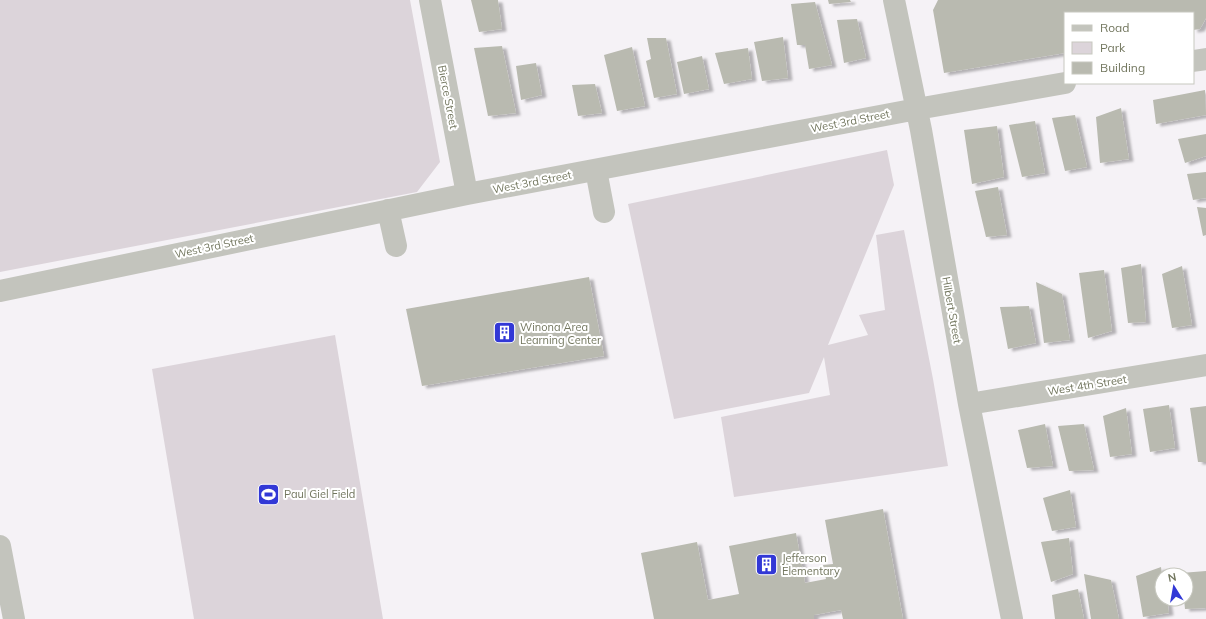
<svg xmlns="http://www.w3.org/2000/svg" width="1206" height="619" viewBox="0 0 1206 619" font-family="Mulish,sans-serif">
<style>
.green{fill:#dcd4da}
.building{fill:#b9bab0;filter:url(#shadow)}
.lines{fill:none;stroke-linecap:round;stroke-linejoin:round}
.minor{stroke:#c3c4bd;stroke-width:22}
.labels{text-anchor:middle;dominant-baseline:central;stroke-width:4;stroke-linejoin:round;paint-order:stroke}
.street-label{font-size:11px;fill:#72765e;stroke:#fff}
.poi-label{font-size:11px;fill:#72765e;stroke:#fff;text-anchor:start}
</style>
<defs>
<filter id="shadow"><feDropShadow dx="4.5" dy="2.5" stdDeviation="1" flood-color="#0004"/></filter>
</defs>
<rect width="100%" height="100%" fill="#f5f2f6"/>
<path class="green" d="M0,0H410L440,162L417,192L0,272Z
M887,150L894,185L828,345L868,335L859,315L885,310L876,235L904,230L933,379L948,466L734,497L721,417L830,395L824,357L809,393L674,419L628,204Z
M335,335L383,619H194L152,369Z"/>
<path class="building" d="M471,0H498L502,29L479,32Z
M828,0H850L851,2L829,4Z
M938,0H1206V18L1200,29L1193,30V13H1065V53L944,73L933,10Z
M815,2L832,65L809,69L805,45H797L791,4Z
M857,19L866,58L844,63L837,20Z
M783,37L788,78L762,81L754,42Z
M647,38H666L677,94L654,98L646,61L651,59Z
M502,46L516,113L488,116L474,48Z
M632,47L645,106L617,111L604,55Z
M748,48L752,79L724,84L715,53Z
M702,56L709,89L684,94L677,62Z
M536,63L542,95L521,100L516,66Z
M595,84L602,113L578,116L572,85Z
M1205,90L1206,115L1156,124L1153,100Z
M1121,108L1129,159L1100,163L1096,117Z
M1075,115L1087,167L1065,171L1052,118Z
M1035,121L1045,173L1022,177L1009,125Z
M997,126L1004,177L972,184L964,130Z
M1206,134V156L1185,163L1178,139Z
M1206,172V198L1193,200L1187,174Z
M998,187L1007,235L986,237L975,191Z
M1197,207L1206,208V235L1203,236Z
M1141,264L1146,322L1128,323L1121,268Z
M1182,266L1192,325L1172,328L1162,274Z
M1104,270L1112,331L1088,338L1079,273Z
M589,277L604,356L422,386L406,309Z
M1036,282L1062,294L1070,340L1044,343Z
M1029,306L1036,343L1008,349L1000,307Z
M1169,405L1175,448L1150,452L1143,409Z
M1206,406V462H1198L1190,408Z
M1126,408L1132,454L1110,457L1103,416Z
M1045,424L1053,466L1027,468L1018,430Z
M1084,424L1094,470L1069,471L1058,426Z
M1070,490L1076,527L1052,531L1043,498Z
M883,509L903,619H843L841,610L814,615V619H654L641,553L697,542L708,600L739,594L729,546L796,533L805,583L826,579L823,565L833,564L825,520Z
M1069,538L1073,574L1051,582L1041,542Z
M1161,567L1162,575V599H1167L1169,613L1143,617L1136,576Z
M1206,571V608L1185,609L1184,599H1186V575H1181V573Z
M1084,574L1111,580L1119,619H1091Z
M1078,589L1084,619H1055L1052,595Z"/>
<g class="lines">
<path class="minor" d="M430,0L467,194
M894,0L921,130L969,404L1012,619
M1193,61L1206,59
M596,170L604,212
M388,210L396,246
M0,291L467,194L917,109L1065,83
M969,404L1206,365
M0,546L14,619"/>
</g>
<defs>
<symbol id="building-square" viewBox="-11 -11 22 22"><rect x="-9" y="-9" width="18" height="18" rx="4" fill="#3238d6" stroke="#fff"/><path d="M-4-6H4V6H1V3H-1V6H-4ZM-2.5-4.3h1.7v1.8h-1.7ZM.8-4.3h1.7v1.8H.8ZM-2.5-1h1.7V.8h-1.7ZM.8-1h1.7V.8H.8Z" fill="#fff"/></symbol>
<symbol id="stadium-square" viewBox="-11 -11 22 22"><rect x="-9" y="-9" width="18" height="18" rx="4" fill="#3238d6" stroke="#fff"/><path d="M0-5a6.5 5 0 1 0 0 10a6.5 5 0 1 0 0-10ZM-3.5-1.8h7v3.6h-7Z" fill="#fff"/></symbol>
</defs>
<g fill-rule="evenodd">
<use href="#building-square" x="492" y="320" width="25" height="25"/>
<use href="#stadium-square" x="256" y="482" width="25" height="25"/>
<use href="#building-square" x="754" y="552" width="25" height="25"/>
</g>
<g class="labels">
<g class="street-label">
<text transform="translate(448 97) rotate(79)">Bierce Street</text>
<text transform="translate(850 121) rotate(-11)">West 3rd Street</text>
<text transform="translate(532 182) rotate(-11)">West 3rd Street</text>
<text transform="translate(214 246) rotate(-12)">West 3rd Street</text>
<text transform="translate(952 310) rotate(80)">Hilbert Street</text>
<text transform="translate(1087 385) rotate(-9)">West 4th Street</text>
</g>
<g class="poi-label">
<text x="520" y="327">Winona Area<tspan x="520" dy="13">Learning Center</tspan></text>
<text x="284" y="494">Paul Giel Field</text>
<text x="782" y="558">Jefferson<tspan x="782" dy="13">Elementary</tspan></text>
</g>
</g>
<rect x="1064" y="12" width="130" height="72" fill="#ffffff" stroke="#c7c8bf"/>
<rect x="1072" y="25" width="20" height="6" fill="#c3c4bd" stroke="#c7c8bf"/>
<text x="1100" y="32" font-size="12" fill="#72765e">Road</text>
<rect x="1072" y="42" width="20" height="12" fill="#dcd4da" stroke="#c7c8bf"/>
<text x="1100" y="52" font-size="12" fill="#72765e">Park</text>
<rect x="1072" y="62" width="20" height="12" fill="#b9bab0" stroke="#c7c8bf"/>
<text x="1100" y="72" font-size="12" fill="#72765e">Building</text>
<g transform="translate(1174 587) rotate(349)"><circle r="19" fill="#ffffff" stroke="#c7c8bf"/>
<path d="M0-3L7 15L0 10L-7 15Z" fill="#3238d6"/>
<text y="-6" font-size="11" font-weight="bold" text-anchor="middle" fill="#72765e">N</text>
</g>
</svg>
